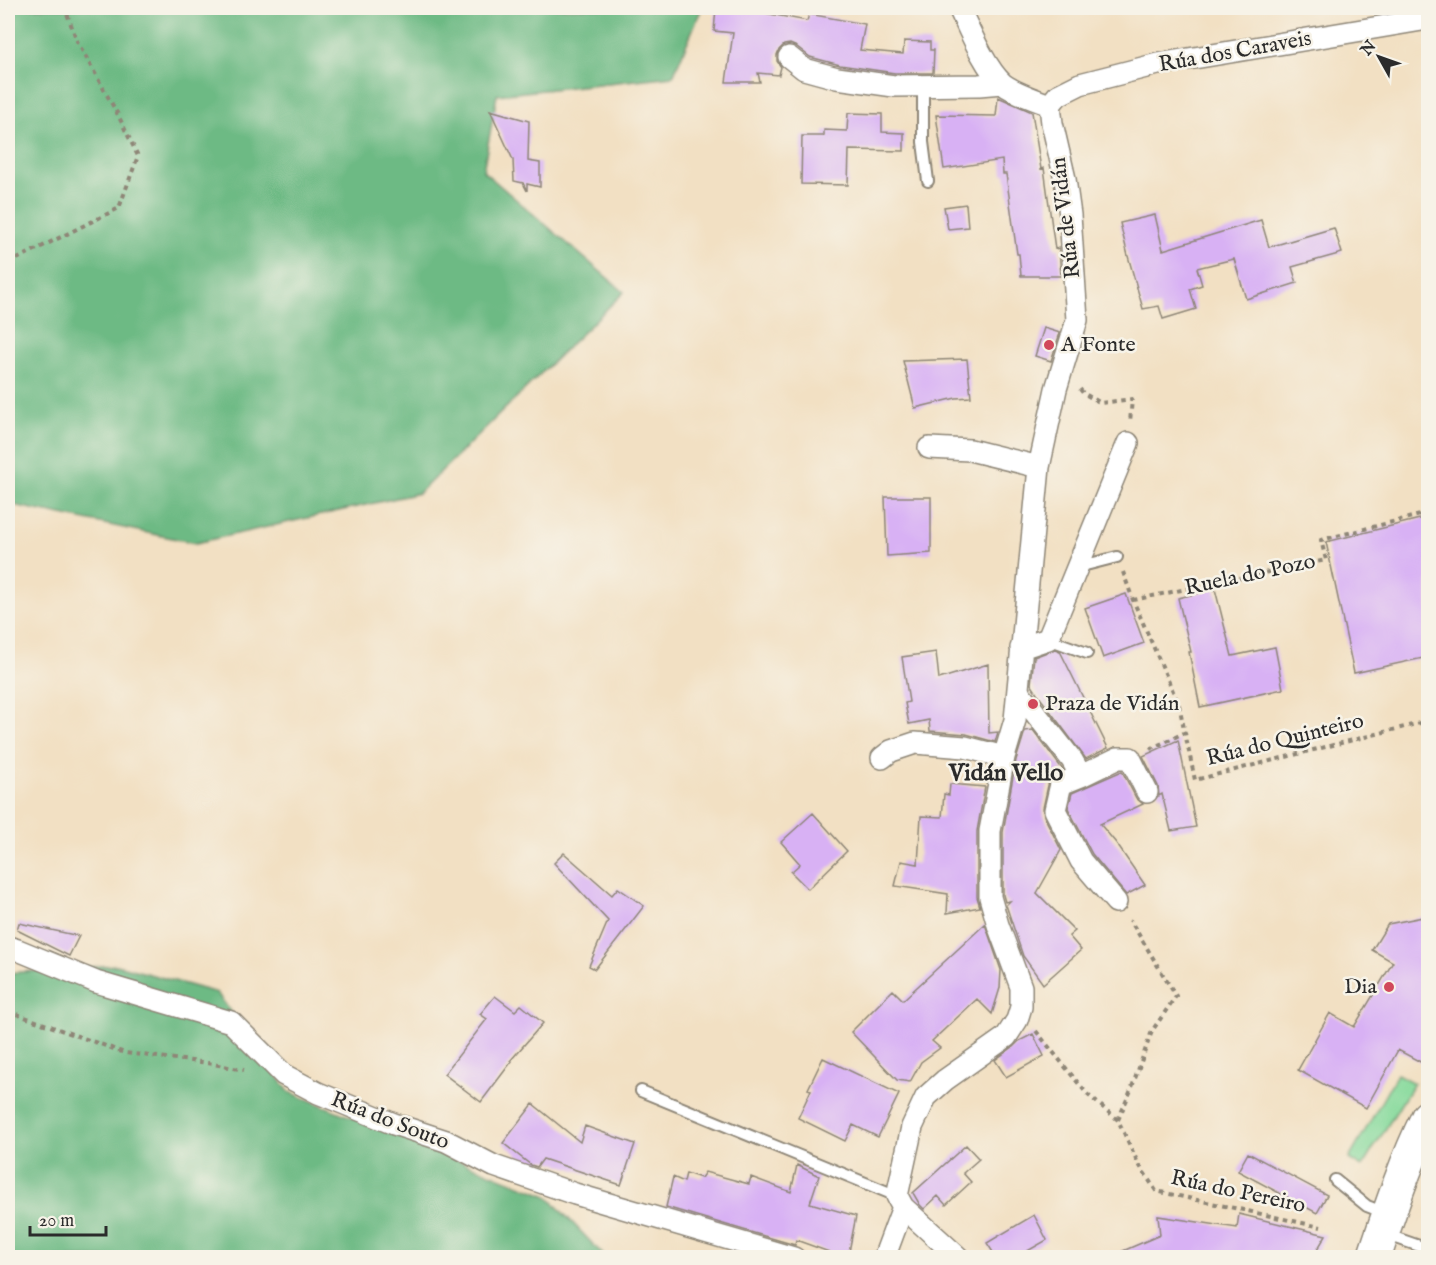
<svg xmlns="http://www.w3.org/2000/svg" width="1436" height="1265" viewBox="0 0 1436 1265" font-family="'IM FELL English',serif">
<style>
.green{fill:#87da9c;stroke:#598264;stroke-width:1.5}
.forest{fill:#6dba84;stroke:#4c7258;stroke-width:1.5}
.building{fill:#d8b1f4}
.lines{fill:none;stroke-linecap:round;stroke-linejoin:round}
.service-casing{stroke:#8e8677;stroke-width:14}
.minor-casing{stroke:#8e8677;stroke-width:24}
.primary-casing{stroke:#8e8677;stroke-width:36}
.path{stroke:#8e8677;stroke-width:4;stroke-dasharray:4.5 4.5;stroke-linecap:butt}
.service{stroke:#fff;stroke-width:10}
.minor{stroke:#fff;stroke-width:21}
.primary{stroke:#fff;stroke-width:33}
.poi-dot{fill:#d1495b;stroke:#f7f3e8;stroke-width:2}
.labels{text-anchor:middle;dominant-baseline:central;stroke-width:5;stroke-linejoin:round;paint-order:stroke}
.street-label{font-size:22px;fill:#2b2b2b;stroke:#f7f3e8}
.poi-label{font-size:22px;fill:#2b2b2b;stroke:#f7f3e8;text-anchor:start}
.neighbourhood-label{font-size:24px;font-weight:bold;fill:#2b2b2b;stroke:#f7f3e8}
</style>
<rect width="100%" height="100%" fill="#f7f3e8"/>
<filter id="ink" filterUnits="userSpaceOnUse"><feTurbulence type="fractalNoise" baseFrequency=".0167" numOctaves="2"/><feDisplacementMap in="SourceGraphic" scale="12" xChannelSelector="R" yChannelSelector="G"/><feConvolveMatrix kernelMatrix="1 2 1 2 8 2 1 2 1" color-interpolation-filters="sRGB"/></filter>
<filter id="wash" filterUnits="userSpaceOnUse"><feTurbulence type="fractalNoise" baseFrequency=".008" numOctaves="4" result="noise"/><feDisplacementMap in="SourceGraphic" scale="24" xChannelSelector="R" yChannelSelector="G"/><feGaussianBlur stdDeviation="1.35" result="paint"/><feColorMatrix in="noise" values="0 0 0 0 0 0 0 0 0 0 0 0 0 0 0 0 0 1.4 0 .05"/><feComposite in="paint" operator="in"/></filter>
<g filter="url(#wash)">
<rect width="100%" height="100%" fill="#f2e0c3"/>
<path class="green" d="M1397,1074L1414,1083L1362,1167L1349,1159Z"/>
<path class="forest" d="M8,8H702L673,76L497,95L483,171L624,292L419,493L196,543L8,504Z
M117,965L217,993L289,1092L547,1196L605,1257L8,1258V973Z"/>
<g id="blocks">
<path class="building" d="M716,8H737L807,21L809,14L865,24L860,50L903,54L904,41L930,42V50H934L933,73H895L840,65L810,57L797,47L790,44L784,45L779,50L777,55V61L781,67L779,75L758,73L760,82H726L733,33L714,31Z
M998,97L1032,112L1041,169L1044,168L1055,249L1059,248L1061,276H1021L1019,254H1017L1006,174H1003L1002,160L944,169L936,115L996,116Z
M490,110L529,121L528,161L540,163V187L527,184V191L523,183L514,181L513,160Z
M848,113L882,114V132L904,133V151L849,150L848,185L801,184L802,136H824V130L847,131Z
M966,204L968,227L948,229L944,207Z
M1155,215L1163,250L1261,220L1269,247L1334,228L1342,253L1292,267L1297,283L1246,299L1234,259L1197,268L1202,285L1190,289L1196,309L1163,319L1159,306L1143,309L1128,256L1120,223Z
M1044,328L1060,333L1051,361L1035,356Z
M967,359L971,397L956,398L915,408L903,361Z
M885,497H931V553L887,556Z
M1428,517V657L1354,673L1326,542Z
M1215,589L1232,656L1275,647L1283,689L1200,707L1189,652H1191L1178,598Z
M1126,594L1144,643L1103,658L1085,608Z
M1055,649L1060,651L1108,748L1086,759L1041,699L1031,684L1034,657Z
M936,652L939,679L988,664L989,733L998,732L995,742L966,734L930,731L929,720L909,724L905,703L909,702L902,657Z
M1033,730L1063,770L1051,776L1049,781L1043,808L1044,816L1061,850L1037,893L1075,931L1069,936L1081,950L1043,984L1023,956L1006,905L1010,901L1005,902L1003,895V832L1016,760L1025,731Z
M1178,740L1196,827L1171,831L1162,794L1159,796L1158,786L1143,756Z
M1122,771L1136,798L1143,804L1100,824L1116,843L1145,885L1126,895L1092,854L1068,808L1072,793Z
M950,784L985,787L977,831V897L980,907L947,913L948,894L895,886L901,861L918,864L921,816L942,817L944,794L949,795Z
M813,813L847,851L808,889L791,872L800,864L781,842Z
M564,853L612,895L618,888L644,906L595,969L589,966L608,921L554,863Z
M1428,916V1066L1398,1050L1366,1108L1298,1070L1330,1013L1354,1027L1393,962L1372,950L1388,924Z
M19,923L79,936L69,956L17,930Z
M985,924L1001,970L1000,988L992,1014L977,999L932,1041L940,1048L921,1062L910,1082L897,1080L851,1032L893,990L903,1000Z
M495,996L515,1011L521,1005L543,1023L511,1060L512,1061L481,1102L444,1074L487,1019L480,1014Z
M1033,1034L1044,1056L1006,1077L995,1060L1013,1047L1019,1041Z
M823,1058L899,1094L878,1137L853,1125L845,1141L798,1118L811,1090L808,1089Z
M533,1104L580,1142L585,1126L635,1144L621,1185L543,1159L537,1167L531,1165L503,1143Z
M966,1145L979,1159L963,1173L971,1182L946,1205L938,1196L924,1209L920,1205L913,1193Z
M1248,1153L1327,1195L1317,1213L1238,1171Z
M797,1165L819,1176L810,1203L856,1216L848,1257H843L796,1240L795,1245L666,1207L673,1177L684,1182L686,1173L701,1178L705,1172L749,1184L751,1177L791,1192Z
M1239,1214L1326,1235L1313,1257H1109L1160,1235L1158,1216L1237,1228Z
M1034,1215L1047,1240L1017,1257H996L987,1243Z"/>
</g>
</g>
<g filter="url(#ink)">
<use href="#blocks" fill-opacity="0" stroke="#8e8677" stroke-width="1.5"/>
<g class="lines">
<defs>
<path id="service" d="M923,86V142L928,181
M1078,567L1117,557
M1048,639L1087,653
M641,1091L897,1196
M1335,1180L1367,1206L1385,1213
M1385,1234L1428,1249"/>
<path id="minor" d="M959,8C969,29 985,68 1003,84C1017,94 1034,99 1050,105
M789,57L804,69L837,78L894,86L979,85L1002,83
M1050,105L1058,95L1080,84L1158,64L1428,19
M929,448L970,450L1039,467
M1021,648L1048,639L1128,443
M1018,691L1072,760L1081,776L1061,784L1055,810L1081,861L1116,902
M882,758L891,751L915,743L965,747L1004,757
M1081,776L1118,758H1130L1147,792
M8,947L18,950L96,982L231,1022L284,1075L318,1093L394,1124L446,1141L494,1166L575,1194L794,1258
M884,1258L903,1207
M959,1258L903,1207L897,1196L912,1127L926,1097L945,1080L1006,1037L1017,1020L1021,1007V987L998,925L990,897V831L1004,757L1015,720L1039,467L1056,389L1077,320L1070,215L1065,179L1052,123L1050,105"/>
<path id="primary" d="M1374,1258C1390,1210 1406,1161 1428,1117"/>
</defs>
<use href="#service" class="service-casing"/>
<use href="#minor" class="minor-casing"/>
<use href="#primary" class="primary-casing"/>
<path class="path" d="M8,262L13,261L119,208L138,156L117,113L77,41L65,8
M1080,389L1083,393L1101,403L1132,399L1130,422
M1123,572L1133,600L1179,705L1195,780L1428,721
M1133,600L1326,560L1321,540L1428,513
M1150,749L1186,732
M8,1011L125,1053L208,1063L244,1070
M1036,1031L1088,1095L1118,1120L1138,1163L1156,1191L1321,1227
M1118,1120L1131,1090L1152,1031L1176,996L1130,920"/>
<use href="#service" class="service"/>
<use href="#minor" class="minor"/>
<use href="#primary" class="primary"/>
</g>
</g>
<g class="poi-dot">
<circle cx="1049" cy="345" r="6"/>
<circle cx="1033" cy="704" r="6"/>
<circle cx="1389" cy="987" r="6"/>
</g>
<g class="labels">
<g class="street-label">
<text transform="translate(1235 52) rotate(-10)">Rúa dos Caraveis</text>
<text transform="translate(1066 218) rotate(-97)">Rúa de Vidán</text>
<text transform="translate(1250 575) rotate(-12)">Ruela do Pozo</text>
<text transform="translate(1285 740) rotate(-14)">Rúa do Quinteiro</text>
<text transform="translate(390 1121) rotate(21)">Rúa do Souto</text>
<text transform="translate(1238 1192) rotate(12)">Rúa do Pereiro</text>
</g>
<g class="poi-label">
<text x="1061" y="345">A Fonte</text>
<text x="1045" y="704">Praza de Vidán</text>
<text x="1377" y="987" text-anchor="end">Dia</text>
</g>
<g class="neighbourhood-label">
<text x="1006" y="773">Vidán Vello</text>
</g>
</g>
<rect width="1436" height="1265" fill="none" stroke="#f7f3e8" stroke-width="30"/>
<g transform="translate(1379 57) rotate(310)" stroke="#f7f3e8" stroke-width="4.5" paint-order="stroke">
<path d="M0-4.5L10 22L0 15L-10 22Z" fill="#2b2b2b"/>
<text y="-9" font-size="16" font-weight="bold" text-anchor="middle" fill="#2b2b2b">N</text>
</g>
<path d="M30 1226v9h76v-9" fill="none" stroke="#2b2b2b" stroke-width="3"/>
<text x="39" y="1226" font-size="18" fill="#2b2b2b" stroke="#f7f3e8" stroke-width="4.5" paint-order="stroke">20 m</text>
</svg>
